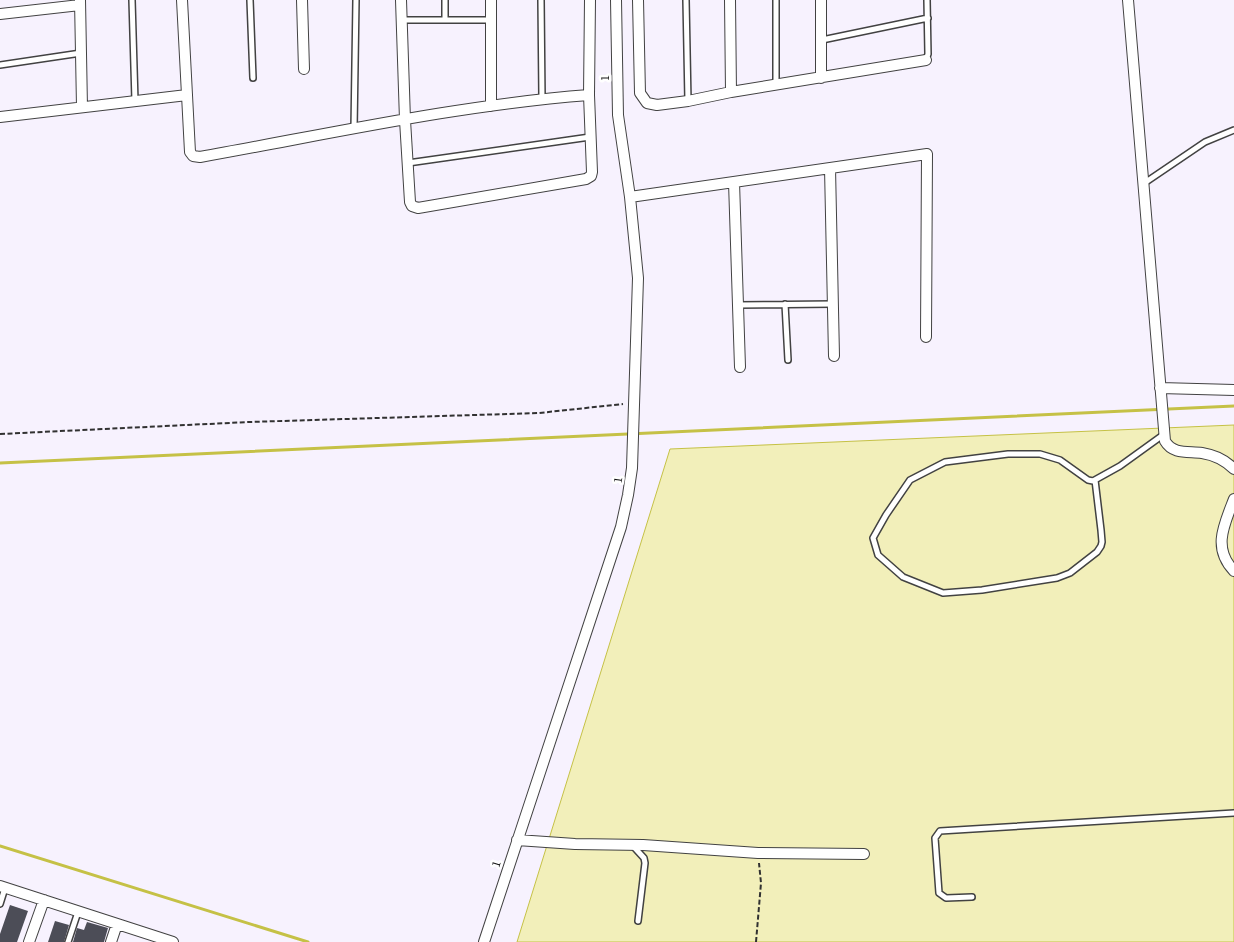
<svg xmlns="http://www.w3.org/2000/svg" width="1234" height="942" viewBox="0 0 1234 942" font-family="'Source Serif 4',serif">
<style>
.water{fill:#f2efba;stroke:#c5c146}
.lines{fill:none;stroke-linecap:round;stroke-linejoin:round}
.stream{stroke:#c5c146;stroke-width:3}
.building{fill:#4c4d57}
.lane-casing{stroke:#424242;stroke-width:8}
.street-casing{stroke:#424242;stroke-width:12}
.path{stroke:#313131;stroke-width:2;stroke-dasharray:5 2.5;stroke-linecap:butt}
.lane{stroke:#fff;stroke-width:5}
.street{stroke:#fff;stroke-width:10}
.labels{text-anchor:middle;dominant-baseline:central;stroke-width:5;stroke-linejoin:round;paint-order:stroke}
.street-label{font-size:12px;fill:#0f0f0f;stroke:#fff}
</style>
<rect width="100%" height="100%" fill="#f7f2fe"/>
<path class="water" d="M1234,425V942H517L670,449Z"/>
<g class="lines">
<path class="stream" d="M0,463L1234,406
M0,846L308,942"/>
</g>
<path class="building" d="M10,905L28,911L17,942H0V934Z
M55,921L69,925L64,942H48Z
M87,922L108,928L104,942H73L77,928L84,930Z"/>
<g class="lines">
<defs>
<path id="lane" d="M132,0L135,101
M250,0L253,78
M541,0L542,98
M686,0L688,101
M776,0V85
M401,20H490
M445,20V0
M822,40L928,18
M926,60L928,54L927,0
M0,65L81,53
M354,129L356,0
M408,163L590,137
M1143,184L1205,142L1234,130
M785,304L788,360
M738,305L833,304
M1095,480L1101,530L1102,542L1101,546L1097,552L1070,573L1057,578L982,590L943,593L903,577L878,555L873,538L886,515L910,480L945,462L1008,454H1040L1060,460L1088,480L1093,481L1120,466L1163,435
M633,846L644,858L645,863L638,921
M972,897L946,898L939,893L935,838L940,831L1234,813
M0,904L5,888
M68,942L78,912"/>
<path id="street" d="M80,0L82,107
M182,0L190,152L193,156L200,157C329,134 458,105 589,95
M302,0L304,69
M401,0L405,120L410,202L412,206L418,208L586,179L591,176L592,172L589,95L590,0
M638,0L640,93L647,103L657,105L688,101L731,92L926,60
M730,0L731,92
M1128,0L1165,441C1173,455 1189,451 1202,453C1215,455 1225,460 1234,469
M0,14L80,5
M821,78V0
M491,106V0
M0,117L187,95
M830,168L834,356
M734,182L740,367
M630,197L927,154L926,337
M1160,388L1234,390
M1234,499C1224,525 1212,548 1234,571
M517,840L575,844L643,845L758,853L864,854
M0,886L173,942
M29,942L44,900
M111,942L117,924
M484,942L621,527L628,495L632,468L638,278L630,197L618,115L616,0"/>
</defs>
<use href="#lane" class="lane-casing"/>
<use href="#street" class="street-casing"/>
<path class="path" d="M0,434L249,422L539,413L623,404
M756,942L761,883L759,863"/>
<use href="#lane" class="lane"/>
<use href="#street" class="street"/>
</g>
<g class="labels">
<g class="street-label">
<text transform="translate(605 78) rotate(-91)">1</text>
<text transform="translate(618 480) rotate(-82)">1</text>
<text transform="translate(496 864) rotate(-72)">1</text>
</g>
</g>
</svg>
